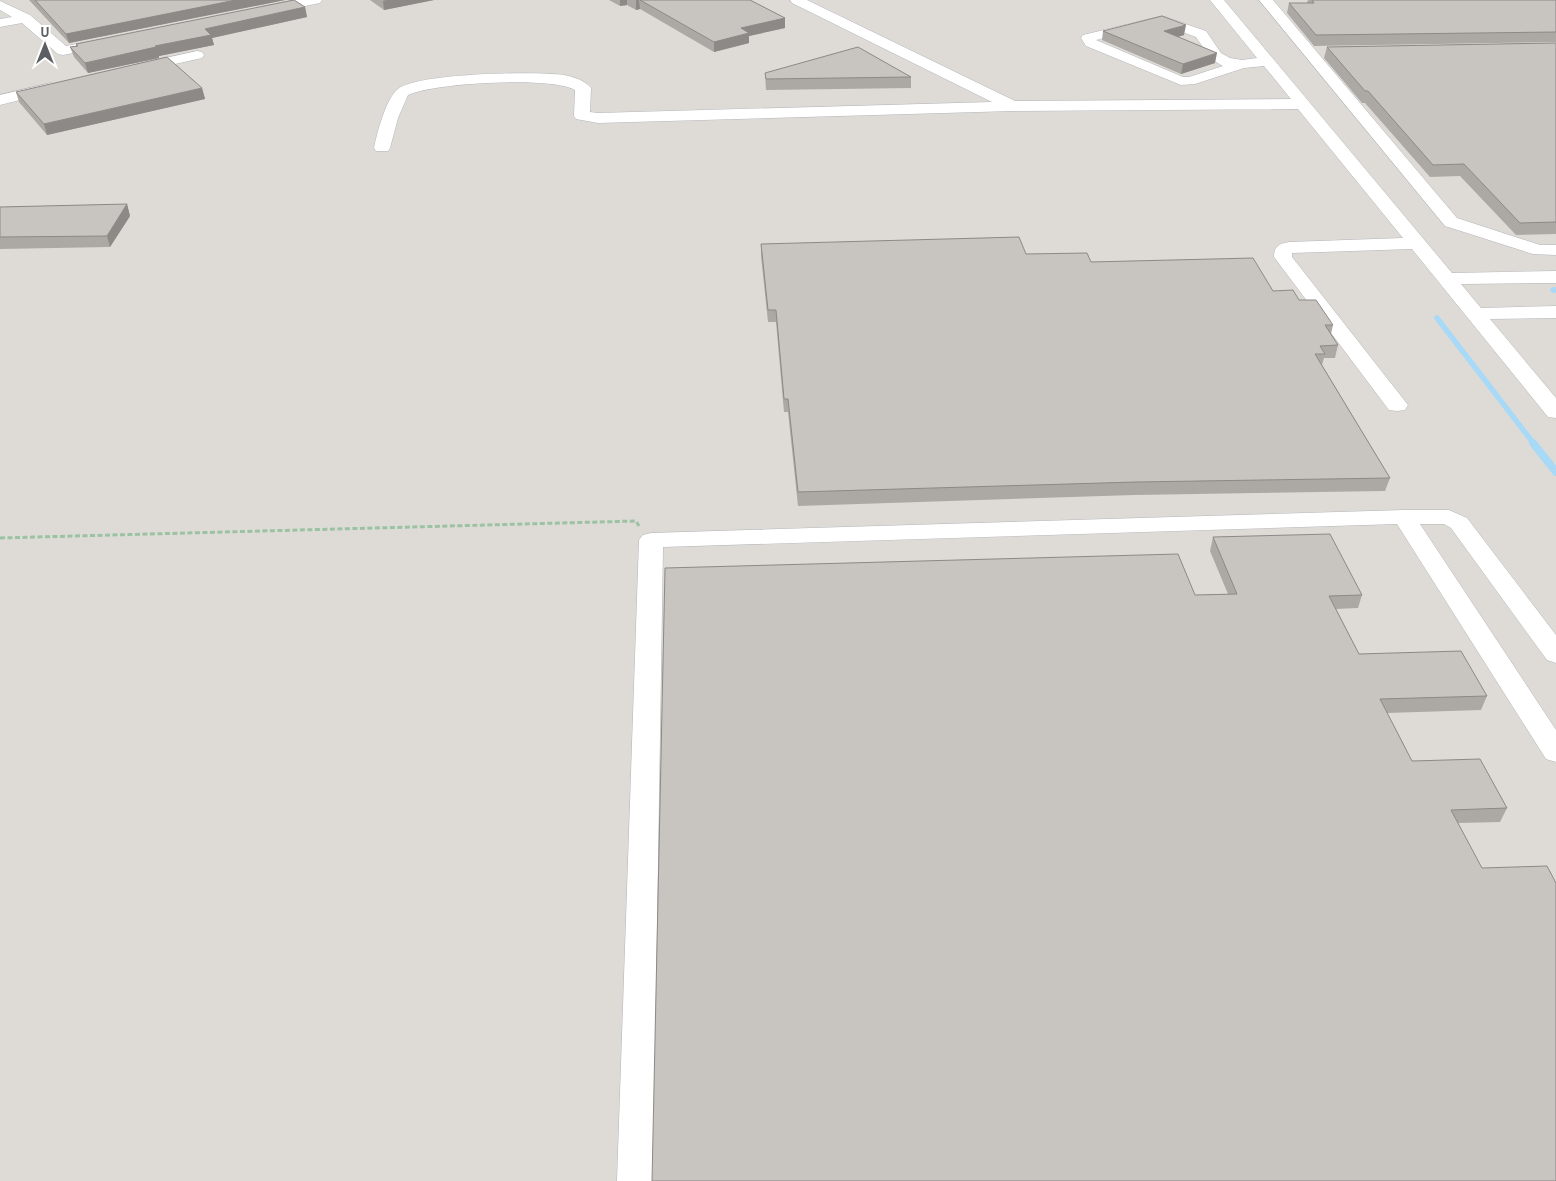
<svg xmlns="http://www.w3.org/2000/svg" width="1556" height="1181" viewBox="0 0 1556 1181" font-family="'Alegreya Sans',sans-serif">
<style>
.industrial{fill:#dedbd7}
.lines{fill:none;stroke-linecap:round;stroke-linejoin:round}
.stream-far1{stroke:#a8daf7;stroke-width:5.5}
.stream{stroke:#a8daf7;stroke-width:8}
.minor-casing{stroke:#b3b5b9;stroke-width:1}
.path{stroke:#9bc2a3;stroke-width:3;stroke-dasharray:5 2.5;stroke-linecap:butt}
.minor{fill:#fff;fill-rule:evenodd}
.wall{fill:#aca9a5}
.shaded-wall{fill:#8c8986}
.building{fill:#c8c4c0;stroke:#8c8986}
</style>
<rect width="100%" height="100%" fill="#ece9e2"/>
<path class="industrial" d="M0,0H1556V1181H0Z"/>
<g class="lines">
<path class="stream-far1" d="M1553,290H1556
M1437,318L1534,444"/>
<path class="stream" d="M1533,443L1556,472"/>
<defs>
<path id="minor" d="M295,0H322L320,3L266,14L259,10L261,7Z
M790,0H807L1015,101L1291,99L1264,66L1244,68L1195,84L1181,85L1086,46L1081,38L1083,35L1162,16L1206,31L1221,53L1230,58L1242,60L1257,58L1210,0H1224L1452,273L1556,271V283L1461,284L1481,308L1556,306V318L1490,319L1556,398V418L1548,417L1412,249L1292,253V257L1408,405L1405,410L1397,411L1389,410L1274,257C1274,246 1279,244 1289,242L1403,238L1298,109L1013,111L598,123L576,119L574,116L575,90C552,76 433,83 408,95L398,118L390,148L388,151H376L374,148C377,133 386,98 398,89C418,73 537,71 564,75C573,77 585,80 591,88L590,112L598,113L992,102L792,3ZM1161,24L1196,37L1211,59L1223,66L1189,77H1183L1096,40Z
M1259,0H1273L1457,218L1540,245H1556V255L1533,254L1445,226Z
M0,1L30,15L66,46L104,39L109,40L111,43L109,46L104,47L63,55L58,54L22,23L0,27V19L12,17L0,10Z
M197,51L202,52L204,55L202,58L139,72L134,71L132,68L134,65Z
M51,83L56,85L59,88L56,91L0,105V95Z
M1404,510H1449L1467,518L1556,635V663L1547,660L1451,528L1444,524H1420L1556,730V762L1546,759L1397,524L663,547L653,1181H617L639,540L643,535L651,533Z"/>
</defs>
<use href="#minor" class="minor-casing"/>
<path class="path" d="M0,538L636,521L639,526"/>
<use href="#minor" class="minor"/>
</g>
<path class="wall" d="M29,0H285L69,43Z
M370,0H434L384,10Z
M609,0H750L785,18V28L749,36V43L714,52L640,9L636,10L627,5L620,6Z
M1308,0H1556V42L1314,46L1287,13L1289,3H1307Z
M305,7L307,17L212,38L214,45L159,56V58L88,73L74,57L70,47L76,46V44Z
M1103,31L1184,35L1178,37L1215,63L1181,74L1102,40Z
M1556,43V234L1516,235L1460,176L1430,177L1365,103H1362L1324,58L1327,47Z
M765,73L911,77V88L766,90Z
M202,88L205,99L47,135L19,102L16,92Z
M127,204L130,216L110,247L0,249V207Z
M761,244L1026,254L1091,262L1273,291L1299,300L1333,325L1331,334L1338,345L1335,358H1324L1322,365L1390,478L1385,491L1134,495L798,506L788,412H784L776,322H768L761,256Z
M1213,537L1362,595L1358,608L1336,609L1359,654L1487,696L1481,710L1387,713L1412,761L1507,808L1500,822L1458,823L1556,1181L1195,595L1228,594L1210,551Z"/>
<path class="shaded-wall" d="M236,0H285L69,43L66,34Z
M386,0H434L384,10L383,1Z
M620,0H627V5L620,6Z
M636,0H639L640,9L636,10Z
M305,7L307,17L212,38L214,45L159,56V58L88,73L85,63L155,46L205,29Z
M785,18V28L749,36V43L714,52V42L741,28Z
M1186,25L1184,35L1163,41L1164,31Z
M1217,53L1215,63L1181,74L1183,64Z
M202,88L205,99L47,135L44,124Z
M127,204L130,216L110,247L107,236Z"/>
<path class="building" d="M35,0H236L66,34Z
M294,0L305,7L205,29L211,35L155,46L156,47L85,63L70,47L78,46L76,44Z
M640,0H750L785,18L741,28L749,33L714,42Z
M1312,0H1556V32L1316,35L1289,3H1314Z
M1162,16L1186,25L1164,31L1217,53L1183,64L1103,31Z
M1556,43V222L1520,223L1464,164L1433,165L1368,91H1365L1327,47Z
M858,47L911,77L766,79L765,73Z
M167,57L202,88L44,124L16,92Z
M127,204L107,236L0,237V207Z
M1019,237L1026,254L1087,253L1091,262L1253,258L1273,291L1293,290L1299,300H1316L1333,325H1325L1338,345L1320,346L1325,354H1315L1390,478L1136,482L798,492L788,399H784L776,310H768L761,244Z
M1330,534L1362,595L1329,596L1359,654L1461,651L1487,696L1380,699L1412,761L1480,759L1507,808L1451,810L1482,868L1547,866L1556,883V1181H652L665,568L1178,554L1195,595L1237,594L1213,537Z"/>
<g transform="translate(45 45)" stroke="#ffffff" stroke-width="4" paint-order="stroke">
<path d="M0-4L9 19L0 12L-9 19Z" fill="#5b5e62"/>
<text y="-8" font-size="14" font-weight="bold" text-anchor="middle" fill="#5b5e62">U</text>
</g>
</svg>
